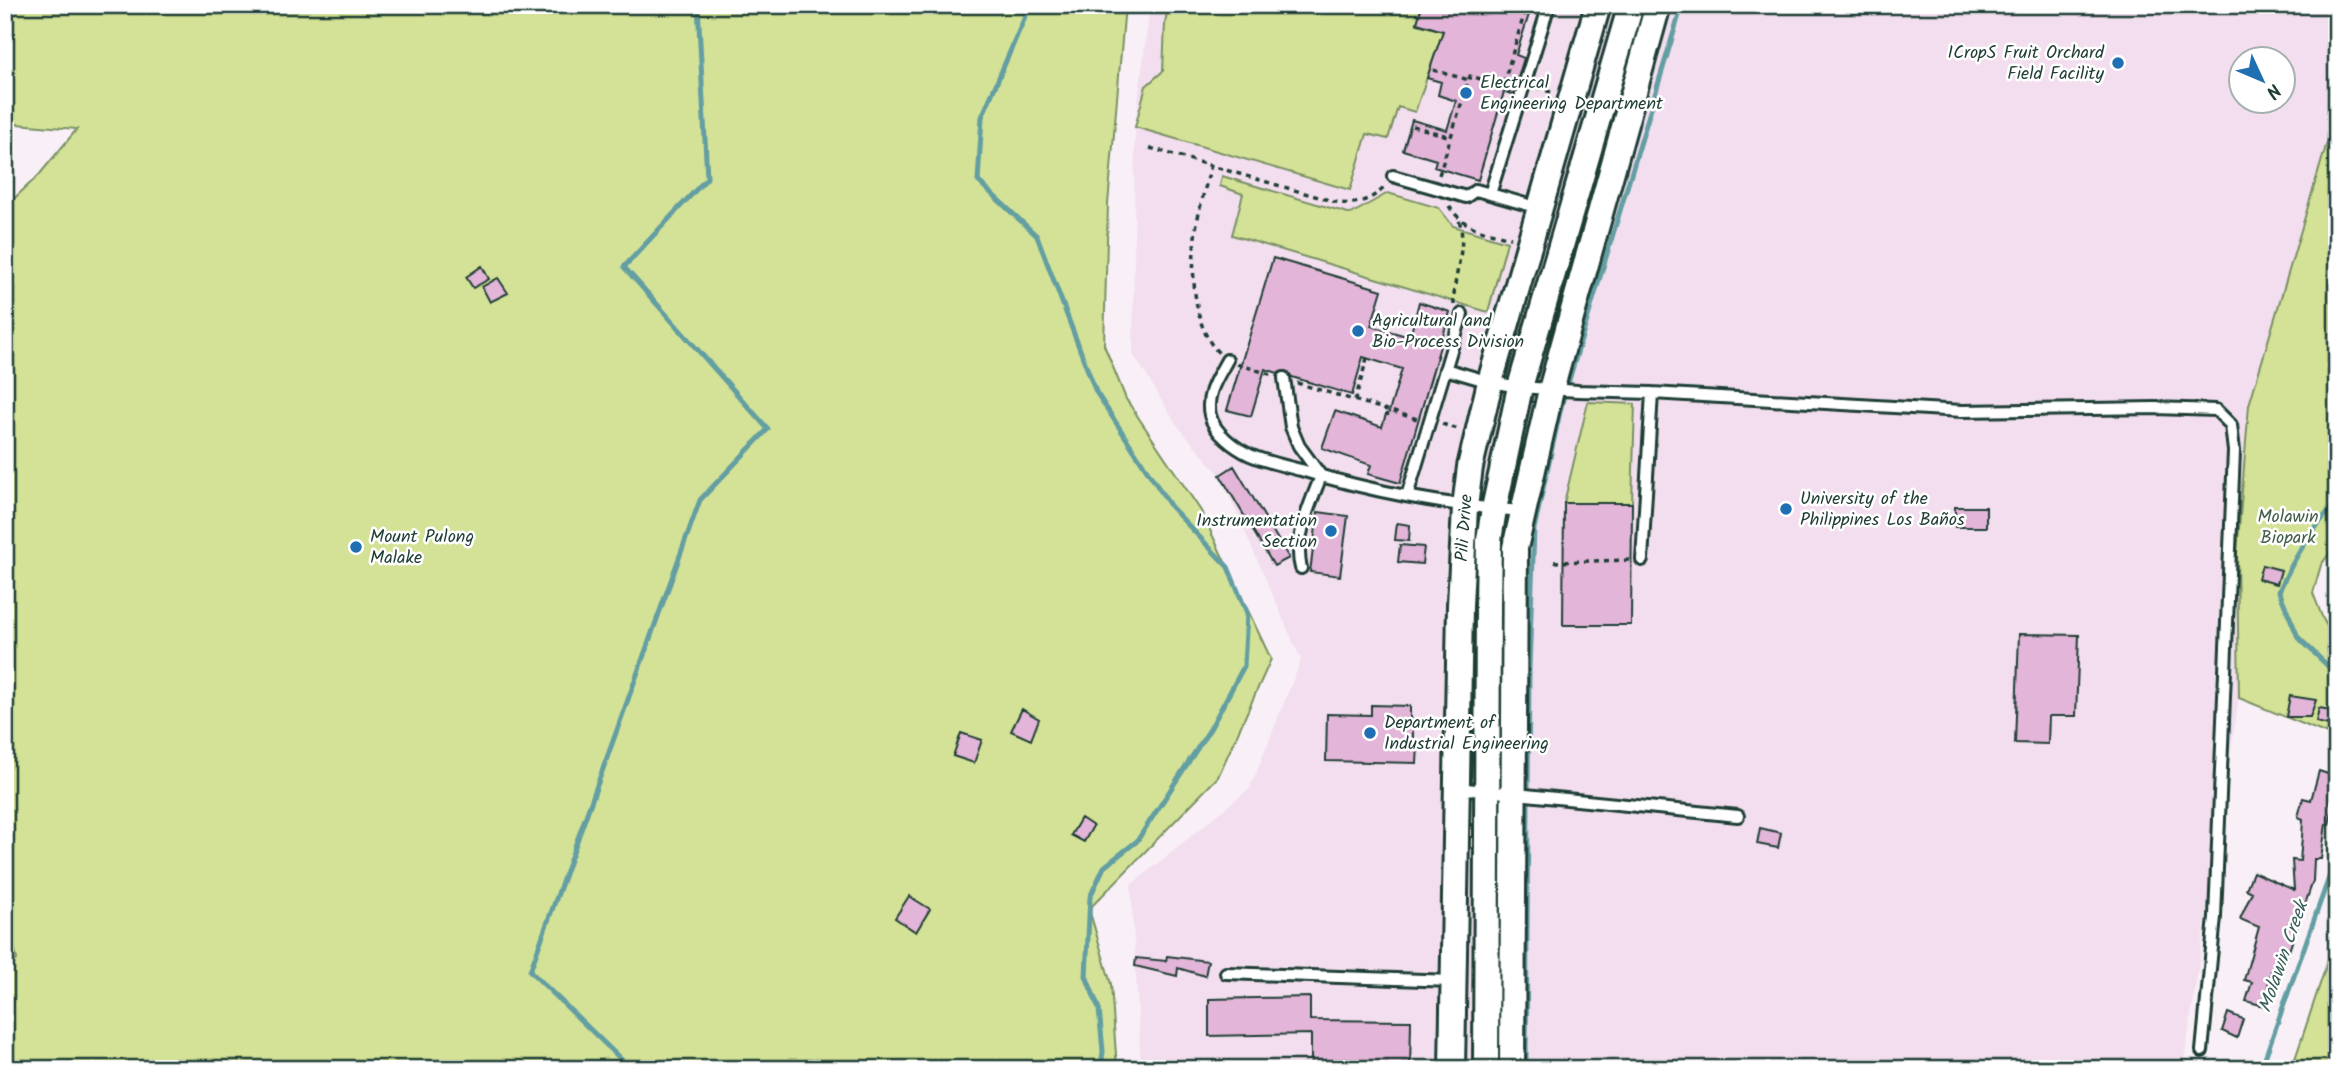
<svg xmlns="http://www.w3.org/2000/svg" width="2342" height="1074" viewBox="0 0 2342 1074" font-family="Kalam,sans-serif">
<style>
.built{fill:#f2deee;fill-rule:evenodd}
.green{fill:#d3e296;stroke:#799065;stroke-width:2}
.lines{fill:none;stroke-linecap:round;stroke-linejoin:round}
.stream{stroke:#639ea3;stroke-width:5}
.building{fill:#e3b5d8;stroke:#1f3d34;stroke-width:2}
.service-casing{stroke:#1f3d34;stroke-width:16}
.tertiary-casing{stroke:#1f3d34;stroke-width:30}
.path{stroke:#1f3d34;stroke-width:3.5;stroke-dasharray:5 5;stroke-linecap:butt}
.service{stroke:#fff;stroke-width:10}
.tertiary{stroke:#fff;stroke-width:24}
.poi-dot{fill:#1f6fb2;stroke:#fff;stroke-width:2.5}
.labels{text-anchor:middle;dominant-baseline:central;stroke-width:5;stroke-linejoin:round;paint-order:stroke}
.poi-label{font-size:18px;fill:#1f3d34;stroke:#fff;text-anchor:start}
.park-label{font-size:18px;fill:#435e48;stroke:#fff}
.street-label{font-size:18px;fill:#1f3d34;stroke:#fff}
.water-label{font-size:19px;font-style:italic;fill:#365d59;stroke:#fff}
</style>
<rect width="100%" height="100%" fill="#f9f0f7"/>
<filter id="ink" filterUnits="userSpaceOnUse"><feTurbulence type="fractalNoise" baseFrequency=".0143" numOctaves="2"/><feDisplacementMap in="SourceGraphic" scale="14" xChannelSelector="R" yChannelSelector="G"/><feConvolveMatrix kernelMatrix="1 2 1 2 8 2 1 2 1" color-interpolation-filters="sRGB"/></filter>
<g filter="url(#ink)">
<path class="built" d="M1150,5H2337V543L2239,698L2183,1069H1141L1131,885L1250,788L1301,660L1220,475L1177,425L1133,354L1135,127ZM2240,60H2282V102H2240Z"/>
<path class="green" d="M5,5H1125L1108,204L1104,345L1126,399L1201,511L1271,659L1218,777L1089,909L1111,984L1117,1069H5V966L17,960L5,906V207L39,175L77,129L5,123Z
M1168,5H1410L1421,9L1417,24L1443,31L1415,112L1398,107L1388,139L1367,134L1350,190L1135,127L1146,86L1163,71L1165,24Z
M2337,109V543L2321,565L2313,593L2323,619L2337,643V738L2239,698L2237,553L2249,405Z
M1222,176L1351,214L1388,193L1439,208L1453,226L1507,242L1488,312L1232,235L1243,194L1220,186Z
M1588,402L1635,404L1632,503H1564Z
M2337,933V1069H2294L2295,1059Z"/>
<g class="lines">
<path class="stream" d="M1030,5L982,117L978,181L1037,236L1096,392L1171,507L1228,567L1247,613L1244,666L1210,729L1137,841L1104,867L1090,897L1086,976L1099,1009L1103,1051L1101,1069
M2337,502C2312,528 2294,558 2279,591L2298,637L2337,675
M631,1069L530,971L700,500L768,429L624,267L707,178L698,5
M1526,1069L1529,668L1534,529L1562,403L1682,5
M2261,1069L2337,855"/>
</g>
<path class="building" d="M1422,5H1532L1516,55L1524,58L1513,94L1504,92L1478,180L1434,167L1436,160L1403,150L1412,120L1447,130L1456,101L1438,95L1441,82L1427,78L1443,31L1417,23Z
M1273,258L1382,290L1371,326L1410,337L1419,302L1450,312L1400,483L1368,474L1371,465L1322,448L1335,411L1382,427L1386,414L1388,415L1402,369L1363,357L1352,395L1292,377L1286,371L1278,373L1265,369L1251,416L1227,410Z
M482,266L489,279L473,288L466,277Z
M498,278L508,293L490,302L482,287Z
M1234,466L1289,558L1274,566L1220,475Z
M1564,503H1632L1631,625H1563Z
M1955,507H1986V527H1955Z
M1318,512L1348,516L1340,576L1310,572Z
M1397,523L1410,525L1409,541L1395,540Z
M1400,545L1424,547L1422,564L1398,562Z
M2262,565L2281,570L2277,584L2258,579Z
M2019,634L2079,635L2076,716H2049L2048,744L2015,743Z
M2290,696L2316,700L2310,717H2286Z
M1371,705L1410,706V720H1413V746H1418L1417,763L1326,761L1327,714L1371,715Z
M2319,708L2337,711L2333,726L2316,722Z
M1022,709L1039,719L1031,740L1011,731Z
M961,733L982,740L974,763L953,756Z
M2319,771L2337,777L2329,804L2333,805L2329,825L2326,824L2321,859H2314L2313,881L2281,974L2271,971L2264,1006L2246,1001L2252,982L2244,980L2259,927L2240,919L2252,892L2246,889L2253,872L2294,890L2292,860L2300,861L2302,837L2303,819L2298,817L2303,798L2311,800Z
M1081,818L1093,826L1084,842L1071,835Z
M1760,828L1781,833L1778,848L1757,844Z
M909,896L930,909L916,932L895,918Z
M1167,956L1208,961L1205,976L1178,968L1177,976L1135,966L1136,958L1166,961Z
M1310,997V1020L1411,1021L1410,1069H1311V1034L1209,1036V999Z
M2228,1013L2243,1019L2237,1038L2222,1031Z"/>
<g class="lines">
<defs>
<path id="service" d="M1393,176L1466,197L1476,190L1539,208
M1490,194L1549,5
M1227,360C1218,377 1205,394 1210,415C1214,433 1235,448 1250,455C1266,462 1285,466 1301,470C1373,492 1447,506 1522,511
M1445,369L1490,382L1520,387L1578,391L1652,393L1962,411L2155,408L2216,410L2231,425L2234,451L2215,917L2202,1051
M1284,378L1291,427L1299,446L1321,476C1311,502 1293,540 1301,568
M1407,496L1462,314
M1642,560L1652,393
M1456,788L1738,816
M1226,973L1452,981"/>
<path id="tertiary" d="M1452,1069L1460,605L1465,507L1470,467L1490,382L1598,5
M1486,1069L1488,605L1489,540L1494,509L1520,387L1631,5
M1512,1069L1515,548L1551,390L1658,5"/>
</defs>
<use href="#service" class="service-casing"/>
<use href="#tertiary" class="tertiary-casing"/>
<path class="path" d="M1433,70L1469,80
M1537,87L1553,93
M1413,126L1451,137
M1150,148L1339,203C1358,205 1373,199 1386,186
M1211,165C1206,186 1199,208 1196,229C1191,264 1191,327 1219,353
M1439,175L1470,76L1503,85L1527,5
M1449,206C1464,229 1486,232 1511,238
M1454,305C1452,277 1468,247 1459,220
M1237,364L1273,375
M1297,383L1417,419
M1355,401L1367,358
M1442,424L1458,429
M1554,562L1630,560"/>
<use href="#service" class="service"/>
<use href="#tertiary" class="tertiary"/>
</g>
</g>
<g class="poi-dot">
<circle cx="2118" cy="63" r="7"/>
<circle cx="1466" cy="93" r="7"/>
<circle cx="1358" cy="331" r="7"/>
<circle cx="1786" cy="509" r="7"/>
<circle cx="1331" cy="531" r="7"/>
<circle cx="356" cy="547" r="7"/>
<circle cx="1370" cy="733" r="7"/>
</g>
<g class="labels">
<g class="poi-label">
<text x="2104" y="53" text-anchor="end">ICropS Fruit Orchard<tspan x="2104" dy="21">Field Facility</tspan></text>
<text x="1480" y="83">Electrical<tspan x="1480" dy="21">Engineering Department</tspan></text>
<text x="1372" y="321">Agricultural and<tspan x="1372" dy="21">Bio-Process Division</tspan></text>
<text x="1800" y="499">University of the<tspan x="1800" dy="21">Philippines Los Baños</tspan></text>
<text x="1317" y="521" text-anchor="end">Instrumentation<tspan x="1317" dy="21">Section</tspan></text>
<text x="370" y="537">Mount Pulong<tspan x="370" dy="21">Malake</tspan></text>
<text x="1384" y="723">Department of<tspan x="1384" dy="21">Industrial Engineering</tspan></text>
</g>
<g class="park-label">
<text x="2288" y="517">Molawin<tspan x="2288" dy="21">Biopark</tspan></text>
</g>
<g class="street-label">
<text transform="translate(1465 528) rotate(-86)">Pili Drive</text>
</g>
<g class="water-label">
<text transform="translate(2284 957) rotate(-71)">Molawin Creek</text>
</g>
</g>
<rect width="2342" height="1074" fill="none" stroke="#fff" stroke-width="28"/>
<rect x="14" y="14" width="2314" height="1046" fill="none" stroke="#1f3d34" stroke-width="2.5" filter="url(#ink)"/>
<g transform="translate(2262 80) rotate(134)"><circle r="33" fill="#ffffff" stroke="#a5b1ae" stroke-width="2"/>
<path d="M0-5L12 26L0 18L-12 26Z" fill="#1f6fb2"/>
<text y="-10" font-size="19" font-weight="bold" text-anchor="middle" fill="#1f3d34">N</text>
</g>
</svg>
